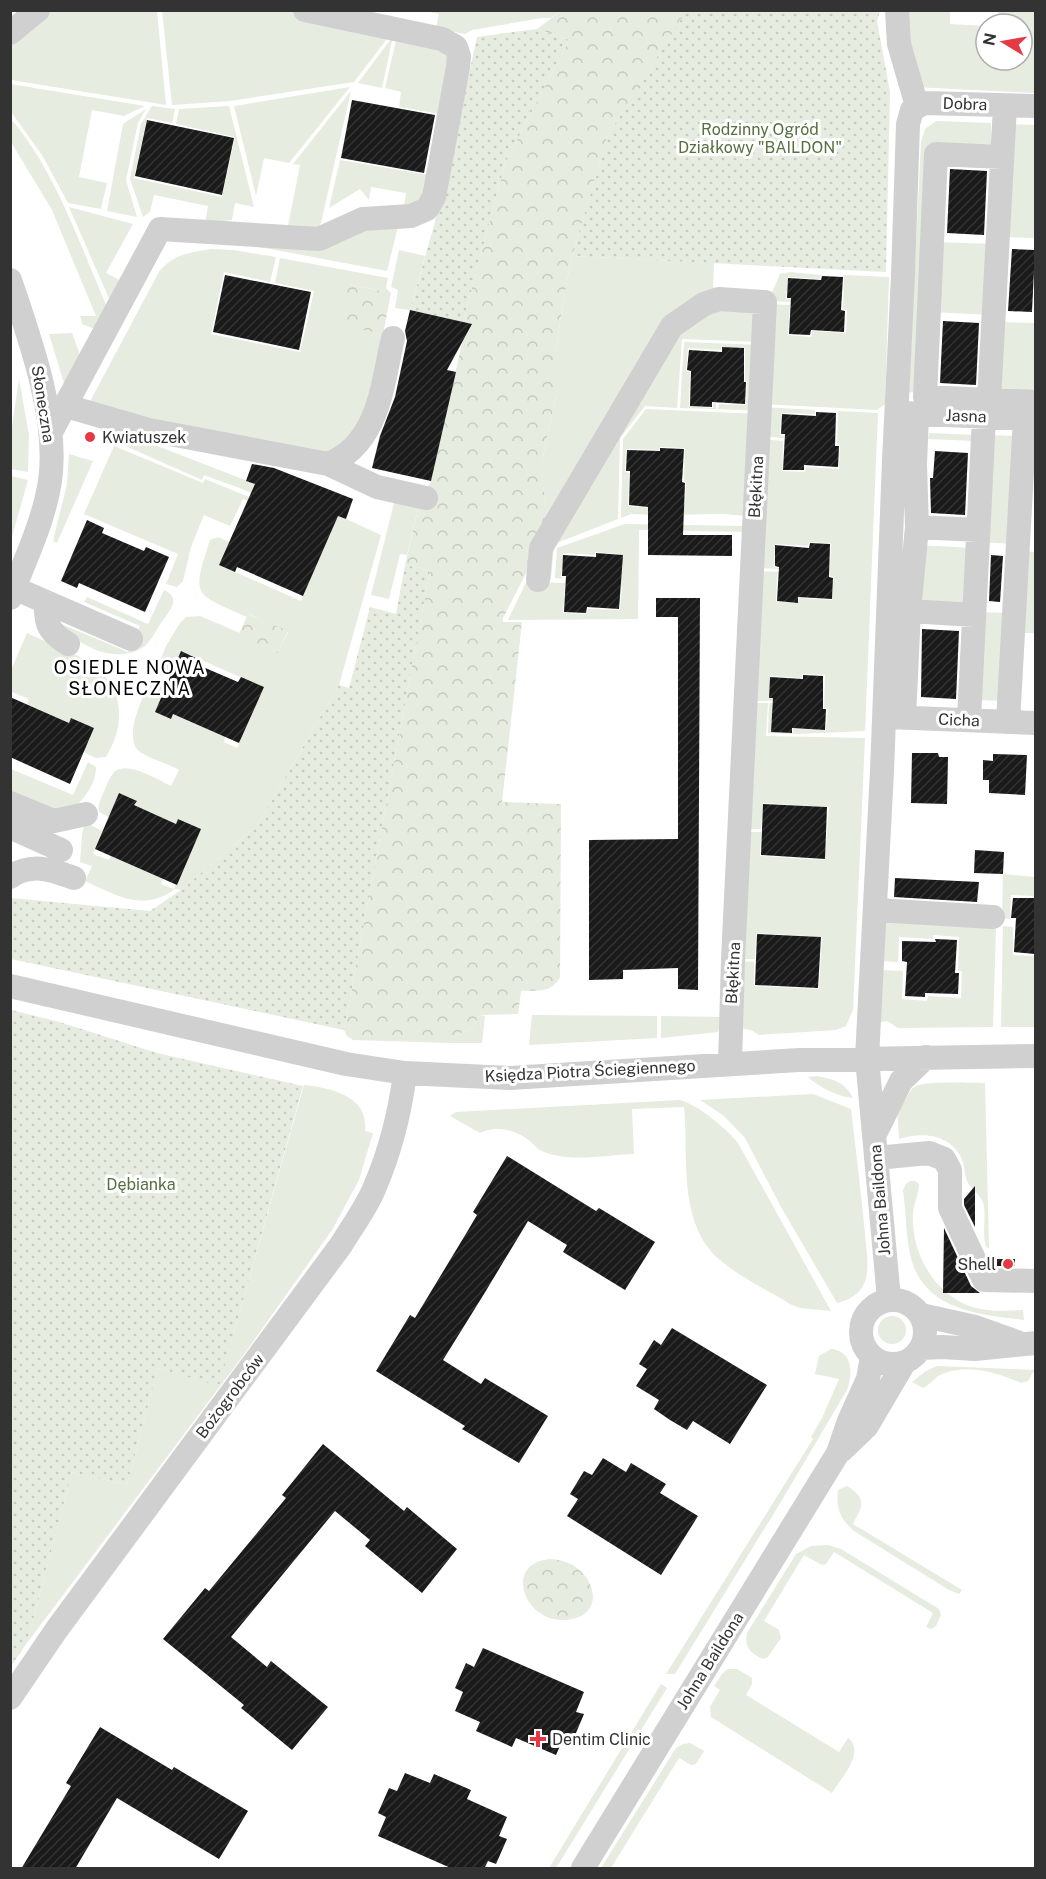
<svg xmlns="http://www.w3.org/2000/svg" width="1046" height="1879" viewBox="0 0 1046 1879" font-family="'Public Sans',sans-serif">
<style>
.grass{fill:#e6ecdf}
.forest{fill:url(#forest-crowns)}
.garden{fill:url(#garden-dots)}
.building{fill:url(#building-hatch)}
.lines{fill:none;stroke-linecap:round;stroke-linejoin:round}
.minor{stroke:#d0d0d0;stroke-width:24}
.poi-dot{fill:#e63946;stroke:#fff;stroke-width:2}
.labels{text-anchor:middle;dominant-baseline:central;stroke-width:6;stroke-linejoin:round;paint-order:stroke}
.street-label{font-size:16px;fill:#333;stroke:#fff}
.park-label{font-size:16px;fill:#56703f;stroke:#fff}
.poi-label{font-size:16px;fill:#333;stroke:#fff;text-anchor:start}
.neighbourhood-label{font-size:18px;letter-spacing:1.5px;fill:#000;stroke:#fff}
</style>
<defs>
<pattern id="forest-crowns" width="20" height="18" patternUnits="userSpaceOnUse" patternTransform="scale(1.5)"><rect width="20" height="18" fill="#e6ecdf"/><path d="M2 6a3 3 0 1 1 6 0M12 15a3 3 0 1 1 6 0" fill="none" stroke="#c6cbc0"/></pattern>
<pattern id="garden-dots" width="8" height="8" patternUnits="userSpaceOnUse" patternTransform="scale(1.5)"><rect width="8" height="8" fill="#e6ecdf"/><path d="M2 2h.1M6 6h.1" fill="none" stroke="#c6cbc0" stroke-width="1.8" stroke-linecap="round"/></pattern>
<pattern id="building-hatch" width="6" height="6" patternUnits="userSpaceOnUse" patternTransform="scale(1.5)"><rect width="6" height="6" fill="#1a1a1a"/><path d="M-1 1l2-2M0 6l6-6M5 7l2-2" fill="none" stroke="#333"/></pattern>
</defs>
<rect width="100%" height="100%" fill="#fff"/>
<path class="grass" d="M43,11H157L166,105L11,80L10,36Z
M162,11H293L393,31L354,82L230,101L172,105Z
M426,11H561L551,18H542L472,30L465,34L436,28L439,14Z
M900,11H950V24L986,26V60H1022V24H997L998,11H1035V93L914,87Z
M398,32L449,45L433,194L404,206L406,193L371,187L369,200L360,189L329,208L340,160L429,175L440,114L399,107L401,92L385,88Z
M393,36L382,88L358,83Z
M10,84L145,106L124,116L92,110L79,177L107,183L101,209L68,203L42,155L11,112Z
M350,87L289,163L264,158L256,196L234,106Z
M351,91L320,227L287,231L300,165L293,164Z
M152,106L175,109L172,123L147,118L134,178L222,197L235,137L176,124L179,109L229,106L254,207L235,203L232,220L205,223L208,206L154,195L150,212L143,217L130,179L141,124Z
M146,109L138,123L126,180L137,217L107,211L123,124Z
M11,119C55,170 80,245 107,307L99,327L92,328L82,324L80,316H96L52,210L11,142Z
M936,121L991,123V153L935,151L923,394L909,392L921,142L925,129Z
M1008,124L1035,125V238L1001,237Z
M69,207L133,224L106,273L123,282L111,303Z
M399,223L387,271L233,242L364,224Z
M935,242L994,244L991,315L932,312Z
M211,249L233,250L276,257L270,282L224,272L211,334L300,352L314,291L275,283L280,258L388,278L386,288L391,293L349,284L383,334L369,418L336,457L86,409L160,270C177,253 189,253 211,249Z
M399,250L425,256L410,310L395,308L398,290L391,287Z
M572,256L714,263L713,292L668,319L546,526V508L542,478V461L556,396V352L562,308Z
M790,272L821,275L820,279L788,277L786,299H791V302L768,301L780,274Z
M844,275L889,277L885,404L877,410L762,404L767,304L790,305L788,335L811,337L812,331L846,333L847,310L843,309Z
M763,303L761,342L682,339L677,408L645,406L620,438L618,519L554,544L551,579H540L542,549L673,327L705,305Z
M997,322L1035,323V399L993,397Z
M72,333L83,363L66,390L49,334Z
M684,342L761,345L758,411L718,409L719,404L746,405L747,381H745V348L721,347V350L688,348L686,371L690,372L689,406L713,408V403L716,404V409L680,408Z
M19,379L29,435L28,472L11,469V434Z
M762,407L815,410V414L781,413L780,435L784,436V438L760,436Z
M646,409L758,414L748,516L723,514L659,515V503L685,504L686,482L684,481L685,448L660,447L659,450L626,449L625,472L629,473L628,506L651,508L655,515L631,514L621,518L623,439Z
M838,411L878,413L865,731L798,734L768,733L769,703H773L771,732L793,733V729L826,730L828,709L824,708L825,675L802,674V678L770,676L769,698H773V701H751L759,571L779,572L777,575L776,602L798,603L799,598L832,600L834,577L830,576L831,543L809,542L808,546L775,544L774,567L779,568V569L758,568L760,439L783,441L782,471L805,472L806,467L839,469L840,445L837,444Z
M116,430L346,519L381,535L339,685L257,826L181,890L175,889C142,913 117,895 85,881L92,866L80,862L82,835L84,825L89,824L102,831L93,854L109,860L111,856L163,879L161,884L174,889L201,829L179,819L176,824L134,805L136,800L119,793L109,817L99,812C97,804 102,797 105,789C107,784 110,777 114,772C127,760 158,780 171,786L179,770C167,763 152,760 140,752C123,740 141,700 148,686L156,684L165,689L155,712L171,719L173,714L225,737L224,742L237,748L263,687L181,651L170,675L160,669L158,666L166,646L180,623L186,617L200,616L240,633L239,635L278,653L288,632L249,614L247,617C194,593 191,598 210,540L218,537L229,542L219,565L301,601L329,536L243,499L230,526L204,515L191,547L183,581L177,587L166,584L178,554L84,514L114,446L203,483L205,479L331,531L333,528L242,489L204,475L202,480L112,440Z
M929,433L977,435L976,441L928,439Z
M987,435L1019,436L1012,544L982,542Z
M69,454L93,461L57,543L53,541L67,484Z
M11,476L28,480L11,540L10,476Z
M396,495L420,500L407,555L400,554L389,599L371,595Z
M625,524L747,526V532L639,530L638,619L508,620L538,557L536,582L565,583L563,613L587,614L588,609L620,610L622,587L618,586L619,554L595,552V555L563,553L561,577L565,579L555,578L557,548Z
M915,545L974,548L971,611L912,608Z
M1022,551L1035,552V633H1019L1018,675L1023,676L1022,682H1016Z
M164,590C168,592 172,594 173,599C175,606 165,617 161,623C156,630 152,640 145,646C114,667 77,644 54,621L128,652L140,626L84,602L87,597L148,624Z
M979,612L1009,613L1005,701L975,700Z
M27,633C48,643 71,651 90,663C125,686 126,724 106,757L96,758L79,750L87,745L94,728L72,718L69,723L27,704L29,699L12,692L11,696V670Z
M752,703H768L766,736L865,738L853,1010L846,1026L836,1030L759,1035L751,1030L741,1028L739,961L754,962V986L819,989L822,937L756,933L755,959H739L745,832H761L760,856L825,860L829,807L763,803L761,829H745Z
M88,762L96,767C96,786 81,804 66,813L11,795V769L73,795Z
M1003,874L1035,877V896L1011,895L1010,919L1002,918Z
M883,917L996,928L993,1027L898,1028L887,1021L881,1022V970L903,971L902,999L927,1001L928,996L961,998L962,971H958L959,937L933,935V939L899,937L898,962L881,961Z
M1003,926L1013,927V955L1035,956V1027H1001Z
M479,1015L485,1016L482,1043H450L457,1035L474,1027Z
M532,1015L657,1016V1038L529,1045Z
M661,1016L722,1017L718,1032L661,1038Z
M817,1076C833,1079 845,1082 853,1098C838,1097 819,1087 808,1077Z
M985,1083L989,1248L986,1247C982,1234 986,1219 984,1206C982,1195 973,1192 968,1183C964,1175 965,1165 961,1157C948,1133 921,1132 899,1139L897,1106C908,1104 906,1091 916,1086C928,1081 970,1083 985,1083Z
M304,1085C331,1088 369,1096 365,1131L373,1133L359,1180L332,1230L245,1353L27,1643L72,1472L127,1485L158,1368L219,1385Z
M813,1094L851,1109C856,1151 861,1193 865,1234C866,1249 870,1267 865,1281C861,1294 849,1300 837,1303L781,1207L745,1138L724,1116L700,1100Z
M679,1100C696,1103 727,1129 738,1143L831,1311L800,1308L790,1304C767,1290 740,1277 720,1260C677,1223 689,1157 684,1107L632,1109L634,1154C606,1155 569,1163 542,1151C537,1149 535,1146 531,1142C517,1130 497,1125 480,1133L450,1116L456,1112Z
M910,1181H915L919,1184C919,1195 913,1205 913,1215C911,1253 935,1295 972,1307C988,1312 1007,1311 1023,1310L1024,1320C977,1314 922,1310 910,1254C906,1234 906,1211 903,1190L906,1184Z
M878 1330a14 14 0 1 1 28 0a14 14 0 1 1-28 0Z
M831,1349C853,1351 853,1373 847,1390L779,1505L675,1674H666L813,1439L811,1437L822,1418L839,1379L815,1374L819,1356Z
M937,1366L1035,1370V1373L1033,1372L1028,1381L1021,1383C997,1372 963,1362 938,1376C933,1380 929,1385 923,1388L912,1382L926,1371Z
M847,1486C868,1499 862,1506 853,1524L962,1590L959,1594L949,1590L854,1531C840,1519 836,1508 838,1490Z
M828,1545L841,1549L939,1609L941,1615L936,1626L931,1629L926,1627L933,1613L834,1552L826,1564L822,1565L804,1555L764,1621L779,1630L781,1638L768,1657L763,1659C750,1653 744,1647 747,1633L796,1554L811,1546Z
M728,1669H737L752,1678V1684L746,1695L839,1752L848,1738C866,1752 841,1778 832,1793L711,1717L710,1707L720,1690L714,1686L722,1674Z
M661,1684L667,1688L556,1868H549Z
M690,1743L704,1751L696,1764L691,1765L679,1758L611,1868H601L676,1748L683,1744Z"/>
<path class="forest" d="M561,11H687L608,135L572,256L562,308L556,352V396L542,461V478L546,508V526L540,546L503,618V622H522L502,802L561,804L560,977C551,994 537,990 521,991L518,1014L479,1015L474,1027L457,1035L450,1043L353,1040L347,1036L344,1030L430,570L405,565L420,500L431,481L462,343L470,329V324L463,322L505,163L569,40L537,29Z
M348,284L391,293L383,334L340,325Z
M248,614L288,631L278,653L238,636Z
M551,1559C595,1561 612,1618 564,1620C523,1622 503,1562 551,1559Z"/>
<path class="garden" d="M687,10L880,11L877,21L890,92L886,272L572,256L608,135Z
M537,29L569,40L505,163L463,322L410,310L444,190L477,37Z
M405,565L430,570L344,1030L11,959V898L150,911L181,890L257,826L339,685L349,688L370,607L396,614Z
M11,1010L56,1021L157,1053L303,1086L219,1386L158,1368L127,1485L72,1472L27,1643L11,1666Z"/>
<path class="building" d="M352,100L435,115L424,173L341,158Z
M147,120L234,138L222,195L135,176Z
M950,169L987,171L984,235L947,233Z
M1012,249L1035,250L1032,312L1008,311Z
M225,275L311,292L299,350L213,332Z
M822,276L843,277L841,310L845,311L844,332L811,330L810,335L789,334L791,298H787L788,278L821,280Z
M410,310L472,324L447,370L456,372L431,481L372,468L380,436L395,397L407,341L405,331Z
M943,321L979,323L976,385L940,383Z
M722,347L744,348V382H746L745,404L712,402V407L690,406L691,371L687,370L689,350L722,352Z
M816,412L836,413L835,446H839L838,467L804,465V470H783L785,434H781L782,414L816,416Z
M660,448L684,449L682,482L685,483L683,535H732V556L648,555V507L629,505L630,471H626L627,450L660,451Z
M935,451L968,453L965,515L931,513L930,478H933Z
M252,464L274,468L353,499L346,519L338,516L303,596L237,567L235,572L219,565L255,484L246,481Z
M87,520L104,528L102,533L144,551L146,547L169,557L145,612L79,583L77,588L61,581Z
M810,543L830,544L829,577L833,578L832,599L798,597V603L777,601L779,567L775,566V545L809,548Z
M596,553L623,555L619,609L587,607L586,613L564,612L566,576H562L563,555L596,557Z
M991,555L1003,556L1000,602L989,601Z
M656,598H700L698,990L678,989V968L623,970V979L589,980V840L678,839V617H656Z
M922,629L959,631L956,699L921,697Z
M181,651L198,659L196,664L238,682L241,677L264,687L239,743L173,714L171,719L155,712Z
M803,675L823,676V709H826L825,730L792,728V733L771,732L773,698H769L770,677L803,679Z
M10,697L69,723L71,718L94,728L70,784L10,757Z
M912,753H938L939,757H948L947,804L911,803Z
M993,754L1027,755L1025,795L989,793V780H983V760L993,761Z
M119,793L137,801L134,805L176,824L178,819L201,829L177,885L95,849Z
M763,804L827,807L825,859L761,855Z
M975,850L1004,852L1003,874L974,873Z
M895,878L979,882L977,902L894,897Z
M1013,898H1035V954L1014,952L1016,918H1011Z
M757,934L821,937L818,988L755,985Z
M935,939L957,940L955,973H959L958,994L925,993V997L905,996L907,962L902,961V941L936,942Z
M507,1156L596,1211L599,1208L655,1242L625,1290L563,1252L567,1245L528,1221L484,1294L443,1360L481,1384L485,1378L548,1416L519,1463L462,1429L465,1426L376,1371L410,1315L415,1318L467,1232L477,1215L473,1212Z
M975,1186V1227L964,1205V1199Z
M944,1228L971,1286L980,1293H943Z
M990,1259H1015V1266H993Z
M672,1328L767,1385L730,1444L693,1421L687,1430L670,1420L654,1409L659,1400L636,1386L647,1369L639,1364L654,1340L661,1345Z
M323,1444L404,1511L407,1507L457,1549L422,1593L365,1546L370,1540L335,1511L231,1637L267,1667L271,1661L328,1707L292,1750L241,1708L244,1705L163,1639L205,1588L209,1591L286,1498L282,1495Z
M603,1458L626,1472L631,1463L666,1484L660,1493L698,1516L661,1575L567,1516L578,1499L570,1494L584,1471L592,1475Z
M483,1648L584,1692L576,1712L584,1714L573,1740L564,1737L556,1755L516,1738L512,1747L476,1731L480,1722L455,1711L463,1692L455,1688L466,1663L474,1667Z
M100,1727L172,1770L174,1767L248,1811L219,1859L117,1798L75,1869H21L71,1786L66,1783Z
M405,1773L430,1783L434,1774L471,1790L467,1799L507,1817L499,1836L507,1839L496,1864L488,1861L484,1869H453L378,1836L386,1817L378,1813L389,1788L397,1791Z"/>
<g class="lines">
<path class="minor" d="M897,10L899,44L917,106
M10,33L38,10
M1002,157L936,154L925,397L1036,402
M10,280C30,339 59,419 50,481C44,521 25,560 10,598
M989,400L1005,106
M66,406L149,430L328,464C379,444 382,385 393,338
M903,413L1036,419
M51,432L160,229L319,239L363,219L411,216L427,209L434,197L458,67L459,56L456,47L442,39L305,10
M328,464L377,487L426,498
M917,527L978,530
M538,580L541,548L672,326L704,304L719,299L765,302L733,960L730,1063
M14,588L131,639
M46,602C45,625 49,632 68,644
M909,611L974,615
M889,717L1036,723
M904,718L909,611L917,527L915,464L917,414
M969,720L984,417
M1008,722L1025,418
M10,803L54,821L86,814
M10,827L61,850
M10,877C32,862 52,870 74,878
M876,910L993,917
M10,986L346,1064L405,1073L510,1078L799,1060L1036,1056
M874,1136L901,1081L926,1057
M876,1158L929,1153L944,1159L950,1170V1208L984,1280L1036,1281
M889,1299L867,1058L882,771L894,461L903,276L908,124L912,110L924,103L1036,106
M861 1332a32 32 0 1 1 64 0a32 32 0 1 1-64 0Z
M921,1315L975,1327L1017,1342
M921,1348L942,1347L975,1349L1036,1343
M842,1450L867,1426L904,1363
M10,1698L57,1629L341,1245C352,1227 366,1208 374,1189C390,1152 400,1113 405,1073
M583,1868L838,1453L849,1421L868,1379L872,1357"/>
</g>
<g class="poi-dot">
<circle cx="90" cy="437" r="6"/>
<circle cx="1008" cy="1264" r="6"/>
<path d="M535 1730h6v6h6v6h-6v6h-6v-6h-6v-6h6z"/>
</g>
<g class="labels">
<g class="street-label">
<text transform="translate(965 104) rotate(2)">Dobra</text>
<text transform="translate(43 404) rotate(81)">Słoneczna</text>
<text transform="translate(966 416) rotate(2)">Jasna</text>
<text transform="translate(756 487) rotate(-87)">Błękitna</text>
<text transform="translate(959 720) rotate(2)">Cicha</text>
<text transform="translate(733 973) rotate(-87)">Błękitna</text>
<text transform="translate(590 1071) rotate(-3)">Księdza Piotra Ściegiennego</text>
<text transform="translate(880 1200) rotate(-95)">Johna Baildona</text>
<text transform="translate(230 1396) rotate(-53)">Bożogrobców</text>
<text transform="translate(710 1661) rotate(-58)">Johna Baildona</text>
</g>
<g class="park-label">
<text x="760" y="129">Rodzinny Ogród<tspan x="760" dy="18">Działkowy "BAILDON"</tspan></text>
<text x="141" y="1184">Dębianka</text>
</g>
<g class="poi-label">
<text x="102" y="437">Kwiatuszek</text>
<text x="996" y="1264" text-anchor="end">Shell</text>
<text x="552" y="1739">Dentim Clinic</text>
</g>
<g class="neighbourhood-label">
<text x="130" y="667">OSIEDLE NOWA<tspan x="130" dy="21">SŁONECZNA</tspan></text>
</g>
</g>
<rect width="1046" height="1879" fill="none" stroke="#333333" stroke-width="24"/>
<g transform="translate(1004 42) rotate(281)"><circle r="28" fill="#ffffff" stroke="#adadad" stroke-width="1.5"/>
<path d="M0-4.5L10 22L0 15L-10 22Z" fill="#e63946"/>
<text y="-9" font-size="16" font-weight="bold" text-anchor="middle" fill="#333333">N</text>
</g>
</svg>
